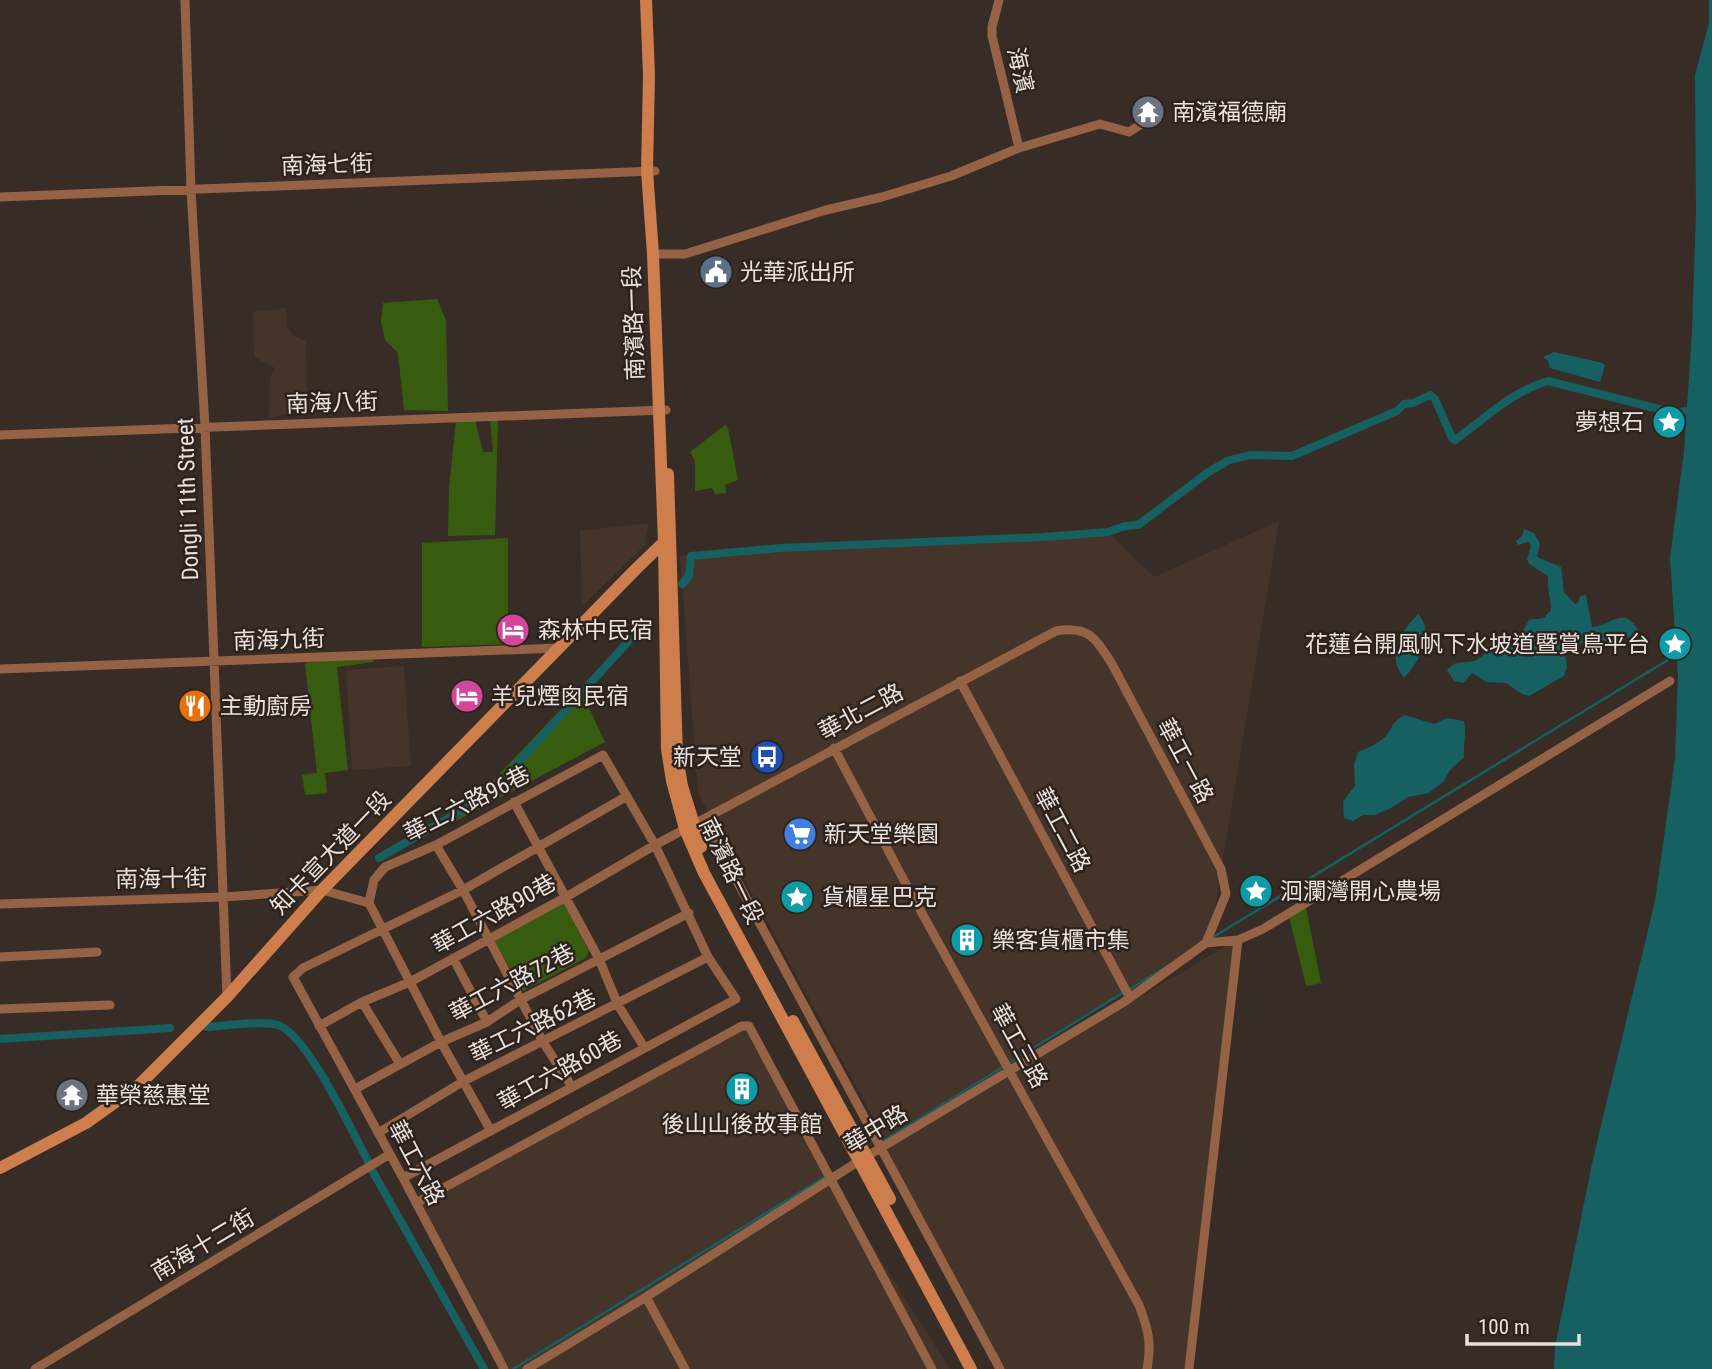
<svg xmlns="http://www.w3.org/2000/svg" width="1712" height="1369" viewBox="0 0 1712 1369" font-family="'Roboto Condensed','Noto Sans TC',sans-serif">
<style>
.built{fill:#443429}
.green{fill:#385c0f}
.water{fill:#166061}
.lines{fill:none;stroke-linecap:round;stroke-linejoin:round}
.stream{stroke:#166061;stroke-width:2.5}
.canal{stroke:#166061;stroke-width:8}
.street{stroke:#956245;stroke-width:9}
.secondary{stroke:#ce7d4c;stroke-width:12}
.labels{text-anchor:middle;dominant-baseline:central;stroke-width:5;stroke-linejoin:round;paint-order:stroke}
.street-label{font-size:23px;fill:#e8e1dd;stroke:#2d231c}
.poi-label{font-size:23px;fill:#e8e1dd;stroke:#2d231c;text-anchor:start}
</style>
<rect width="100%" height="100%" fill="#372d26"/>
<path class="built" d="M286,308L287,326L294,336L306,341L307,410L269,418L270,378L275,368L254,357L253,312Z
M1279,521L1210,938L885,1140L698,793L680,556L1106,530L1154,577Z
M649,523L645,545L582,606L580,531Z
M404,666L411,766L352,770L346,670Z
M1231,943L1234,947L1185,1369H1002L884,1149Z
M749,1026L830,1180L950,1369H504L416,1203Z"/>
<path class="green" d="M437,299L446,320L448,411L404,410L398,353L385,340L381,322L383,303Z
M456,420H475L483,452H493L490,420H498L495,535L448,536L449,488Z
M725,425L728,428L738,480L725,485L726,493L715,494L712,488L695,491V461L690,452Z
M508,538V644L422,647V543Z
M373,656L374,662L337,667L348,770L325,773L327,793L305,795L302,775L317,773L305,663Z
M580,689L605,742L454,822Z
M563,901L589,951L586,958L523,991L493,938Z
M1306,907L1321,983L1306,986L1289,917Z"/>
<path class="water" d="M1709,0H1712V1369H1554L1555,1347L1593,1159L1655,901L1675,759L1678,676L1670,558L1684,451L1692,331L1696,213L1695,75L1709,23Z
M1554,352L1603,363L1605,366L1600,382L1550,368L1548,361L1543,357Z
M1524,529L1534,533L1540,544L1537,557L1561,567L1564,592L1575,604L1578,603L1580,596L1586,595L1592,627C1611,626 1625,603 1640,634L1638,643L1626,636L1605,642L1591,638L1580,644L1570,639L1564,648L1567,667L1564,676L1529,696L1522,694L1506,683L1486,682L1472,673L1463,683L1454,681L1447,670C1458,658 1465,665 1477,660C1484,656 1487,649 1493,645C1500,640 1512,638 1520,636L1529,620L1544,618L1551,610C1551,597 1547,591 1548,576L1529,564L1527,559L1531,546L1528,542L1518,545L1516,541L1522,536Z
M1418,614C1436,633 1419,662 1404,678C1386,656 1400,632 1418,614Z
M1405,715L1434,724L1447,718L1464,721C1467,733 1463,745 1464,757L1450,770L1444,781L1429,793L1408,797L1391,808L1375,815H1363L1353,821L1344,818L1343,801L1355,786L1354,764L1358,752C1367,748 1378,744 1385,737C1395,726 1389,724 1405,715Z"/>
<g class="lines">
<path class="stream" d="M1210,939L1676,655
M1130,989L1169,965
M880,1143L1124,992
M513,1369L826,1176"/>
<path class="canal" d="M1679,412L1687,411
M682,584L689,576L691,556L781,548L1044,537L1108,532L1125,526L1138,525L1207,473L1227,461L1249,455L1292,456L1397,411L1404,404L1413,403L1430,395L1435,399L1452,438L1455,440C1484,419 1513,391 1548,381L1671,412
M379,858L482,799L507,775L646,622
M207,1027C223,1026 265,1020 278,1025C308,1035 352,1132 369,1163
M0,1039L170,1028
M373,1172L484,1369"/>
<path class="street" d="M185,0L191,190L205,427L227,997
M999,0L992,27V36L1019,148
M0,197L655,171
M653,254H685L826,210L882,197L951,176L1019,148L1100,124L1129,132L1140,125
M0,435L666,410
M0,669L559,648
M960,681L1130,998
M834,748L908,888L1139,1305C1148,1329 1152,1343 1147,1369
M514,802L599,959L618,1005L644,1047
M704,820L1000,1369
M436,845L463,890L543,1042L572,1087
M369,903L374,880L385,867L436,845L603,755L655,845L708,957L736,999L403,1178
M0,904L223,897L322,890L369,903L441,1042L491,1131
M0,957L97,952
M453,958L487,1022
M362,1002L400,1064
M0,1009L110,1005
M319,1026L362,1002L410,982L566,897L655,845L1056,631C1089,625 1096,639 1112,664L1221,869L1226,894L1206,943
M355,1089L441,1042L487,1022L520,1000L689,913
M378,1133L464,1081L708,957
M416,1203L742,1026H749L932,1369
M646,1297L685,1369
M35,1369L390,1154
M504,1369L403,1178L293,977L303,968L463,890L627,796
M527,1369L646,1297L859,1161L1124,1002L1206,943L1238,940L1263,929L1670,681
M1189,1369L1238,940"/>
<path class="secondary" d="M646,0L649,75L647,171L653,254L664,542L667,749L672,781L685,829L704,873L971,1369
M668,474L677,756L682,786L701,847
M793,1021L890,1199
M0,1168L86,1123L139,1085L227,997L322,890L636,569L664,542H667"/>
</g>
<defs>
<symbol id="temple-disc" viewBox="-11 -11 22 22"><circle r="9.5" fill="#6b7280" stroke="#2d231c"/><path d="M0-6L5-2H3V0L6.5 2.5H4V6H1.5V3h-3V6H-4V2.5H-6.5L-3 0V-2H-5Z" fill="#fff"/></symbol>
<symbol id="civic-disc" viewBox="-11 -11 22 22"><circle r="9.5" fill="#5c6f8a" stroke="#2d231c"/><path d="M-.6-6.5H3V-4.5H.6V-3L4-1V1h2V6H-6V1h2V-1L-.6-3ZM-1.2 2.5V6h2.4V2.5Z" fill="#fff"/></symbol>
<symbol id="sight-disc" viewBox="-11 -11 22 22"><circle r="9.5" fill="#0f9aa8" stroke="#2d231c"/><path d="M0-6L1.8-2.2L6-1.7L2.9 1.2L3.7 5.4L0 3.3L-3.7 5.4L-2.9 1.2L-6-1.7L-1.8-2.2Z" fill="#fff"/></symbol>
<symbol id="hotel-disc" viewBox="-11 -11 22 22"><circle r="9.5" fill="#d1479c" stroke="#2d231c"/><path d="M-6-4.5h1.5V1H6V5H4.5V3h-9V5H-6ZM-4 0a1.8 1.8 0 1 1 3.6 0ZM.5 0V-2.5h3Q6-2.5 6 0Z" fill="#fff"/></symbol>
<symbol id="restaurant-disc" viewBox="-11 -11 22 22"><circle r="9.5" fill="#e8710a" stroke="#2d231c"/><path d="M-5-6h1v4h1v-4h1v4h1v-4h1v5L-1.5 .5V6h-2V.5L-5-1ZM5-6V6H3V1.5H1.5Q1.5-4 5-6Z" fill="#fff"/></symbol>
<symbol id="bus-disc" viewBox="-11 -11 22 22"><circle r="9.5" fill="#1a4fb4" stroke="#2d231c"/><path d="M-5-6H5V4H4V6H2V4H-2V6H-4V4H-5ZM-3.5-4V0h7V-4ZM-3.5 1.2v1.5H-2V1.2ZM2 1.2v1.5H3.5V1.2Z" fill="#fff"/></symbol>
<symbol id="supermarket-disc" viewBox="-11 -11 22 22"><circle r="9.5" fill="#3f7fe0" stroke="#2d231c"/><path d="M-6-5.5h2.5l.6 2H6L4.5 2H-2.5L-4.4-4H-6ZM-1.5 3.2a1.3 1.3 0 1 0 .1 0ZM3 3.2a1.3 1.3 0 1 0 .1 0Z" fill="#fff"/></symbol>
<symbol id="building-disc" viewBox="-11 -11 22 22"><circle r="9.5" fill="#0f9aa8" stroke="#2d231c"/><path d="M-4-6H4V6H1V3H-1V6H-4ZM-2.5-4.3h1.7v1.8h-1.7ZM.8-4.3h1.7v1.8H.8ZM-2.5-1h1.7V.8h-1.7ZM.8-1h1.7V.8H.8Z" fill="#fff"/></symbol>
</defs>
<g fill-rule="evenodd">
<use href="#temple-disc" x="1129" y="93" width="38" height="38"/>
<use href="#civic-disc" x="697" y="253" width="38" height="38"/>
<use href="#sight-disc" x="1650" y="403" width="38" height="38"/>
<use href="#hotel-disc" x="494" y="611" width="38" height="38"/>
<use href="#sight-disc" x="1656" y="625" width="38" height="38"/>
<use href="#hotel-disc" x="448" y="677" width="38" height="38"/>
<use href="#restaurant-disc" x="176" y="687" width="38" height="38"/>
<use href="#bus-disc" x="748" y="738" width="38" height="38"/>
<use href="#supermarket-disc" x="781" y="815" width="38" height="38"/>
<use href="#sight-disc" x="1237" y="872" width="38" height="38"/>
<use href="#sight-disc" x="778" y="878" width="38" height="38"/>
<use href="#building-disc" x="948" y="921" width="38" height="38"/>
<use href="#building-disc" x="723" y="1070" width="38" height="38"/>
<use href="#temple-disc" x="53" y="1076" width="38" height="38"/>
</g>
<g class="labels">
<g class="street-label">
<text transform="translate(1020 70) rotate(77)">海濱</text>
<text transform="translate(327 165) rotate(-2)">南海七街</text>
<text transform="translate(634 323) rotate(-92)">南濱路一段</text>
<text transform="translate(332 403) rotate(-2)">南海八街</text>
<text transform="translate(188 499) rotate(-92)">Dongli 11th Street</text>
<text transform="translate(279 640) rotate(-2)">南海九街</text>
<text transform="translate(861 712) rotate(-28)">華北二路</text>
<text transform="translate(1185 761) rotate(62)">華工一路</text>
<text transform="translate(467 804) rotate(-27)">華工六路96巷</text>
<text transform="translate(1062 830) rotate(62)">華工二路</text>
<text transform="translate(331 853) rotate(-46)">知卡宣大道一段</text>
<text transform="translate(731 871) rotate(64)">南濱路一段</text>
<text transform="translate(161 879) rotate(-1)">南海十街</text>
<text transform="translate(494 914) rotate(-29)">華工六路90巷</text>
<text transform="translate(512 983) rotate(-28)">華工六路72巷</text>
<text transform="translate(533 1026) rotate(-26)">華工六路62巷</text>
<text transform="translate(1019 1046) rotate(61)">華工三路</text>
<text transform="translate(560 1071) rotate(-29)">華工六路60巷</text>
<text transform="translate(876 1129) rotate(-31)">華中路</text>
<text transform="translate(416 1163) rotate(62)">華工六路</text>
<text transform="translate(203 1245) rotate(-31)">南海十二街</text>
</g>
<g class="poi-label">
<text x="1172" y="112">南濱福德廟</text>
<text x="740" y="272">光華派出所</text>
<text x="1644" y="422" text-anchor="end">夢想石</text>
<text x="538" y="630">森林中民宿</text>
<text x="1650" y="644" text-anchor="end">花蓮台開風帆下水坡道暨賞鳥平台</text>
<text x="491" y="696">羊兒煙囪民宿</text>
<text x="220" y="706">主動廚房</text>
<text x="742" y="757" text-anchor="end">新天堂</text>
<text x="824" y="834">新天堂樂園</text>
<text x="1280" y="891">洄瀾灣開心農場</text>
<text x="822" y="897">貨櫃星巴克</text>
<text x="992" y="940">樂客貨櫃市集</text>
<text x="96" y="1095">華榮慈惠堂</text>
<text x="742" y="1124" text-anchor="middle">後山山後故事館</text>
</g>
</g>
<path d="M1467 1334v10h112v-10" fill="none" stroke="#e8e1dd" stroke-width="3.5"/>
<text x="1478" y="1334" font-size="21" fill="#e8e1dd" stroke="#2d231c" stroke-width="5" paint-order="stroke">100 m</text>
</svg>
